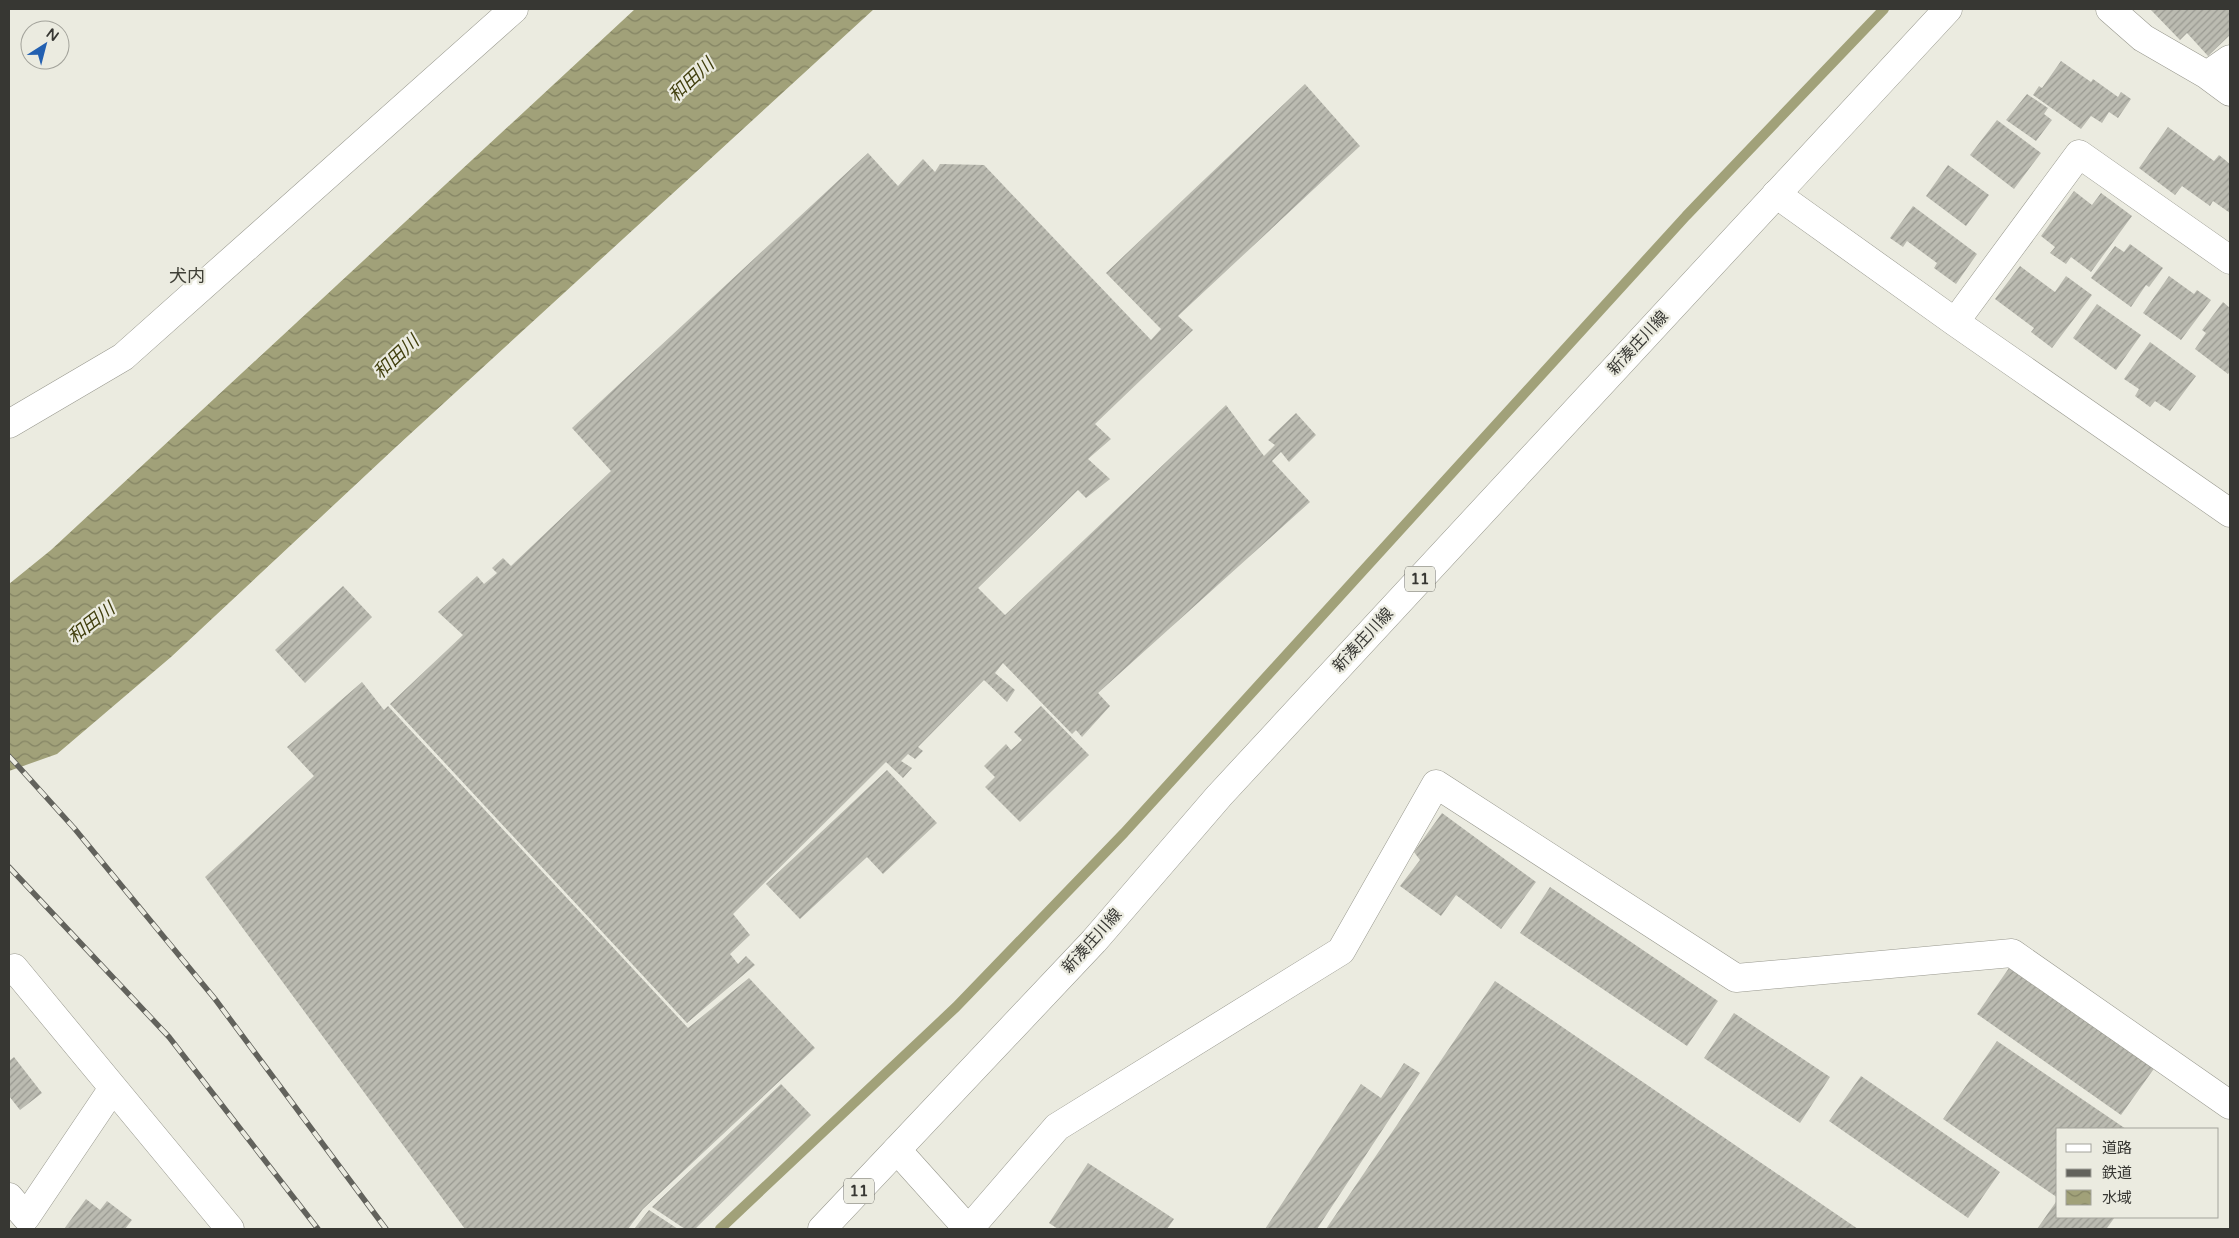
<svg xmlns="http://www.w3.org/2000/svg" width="2239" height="1238" viewBox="0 0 2239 1238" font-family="'Varela Round','Noto Sans JP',sans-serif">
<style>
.water{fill:url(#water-waves)}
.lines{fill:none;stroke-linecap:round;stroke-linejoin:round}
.stream{stroke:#a1a179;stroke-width:10}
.building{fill:url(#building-hatch)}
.minor-casing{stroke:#98988e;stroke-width:29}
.major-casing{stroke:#98988e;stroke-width:29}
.minor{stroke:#fff;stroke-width:28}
.major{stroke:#fff;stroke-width:28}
.rail-casing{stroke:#62625c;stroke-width:5.5}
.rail{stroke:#ebebe0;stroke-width:4;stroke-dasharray:11;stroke-linecap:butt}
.labels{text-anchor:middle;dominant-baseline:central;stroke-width:4.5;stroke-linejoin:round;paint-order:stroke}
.shield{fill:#ebebe0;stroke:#6d6d67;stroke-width:1}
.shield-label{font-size:15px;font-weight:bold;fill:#373733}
.street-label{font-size:16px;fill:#373733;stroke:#ebebe0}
.water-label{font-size:18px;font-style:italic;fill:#413f0d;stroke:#ebebe0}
.neighbourhood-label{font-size:18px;fill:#3f3f36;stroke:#ebebe0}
</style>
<defs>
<pattern id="water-waves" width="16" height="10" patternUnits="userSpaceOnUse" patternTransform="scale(1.25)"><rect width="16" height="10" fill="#a1a179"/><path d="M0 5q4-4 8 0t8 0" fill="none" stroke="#848464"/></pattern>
<pattern id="building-hatch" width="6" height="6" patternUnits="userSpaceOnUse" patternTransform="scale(1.25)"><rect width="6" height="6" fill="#bbbbb1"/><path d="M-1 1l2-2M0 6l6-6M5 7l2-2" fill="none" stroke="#999991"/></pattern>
</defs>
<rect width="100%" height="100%" fill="#ebebe0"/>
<path class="water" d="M635,9H874L397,446L171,657L57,754L9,771V584L51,550Z"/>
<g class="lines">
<path class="stream" d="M720,1229L956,1007L1124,833L1686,216L1884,9"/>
</g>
<path class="building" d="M2150,9H2230V35L2208,56L2187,33L2180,40Z
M2061,61L2091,82L2093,79L2118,97L2121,92L2131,99L2118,118L2109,112L2102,123L2091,116L2081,129L2033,95L2039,86L2042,88Z
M1305,84L1360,146L1178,316L1193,330L1095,424L1111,439L1088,459L1110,479L1086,498L1078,490L978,588L1005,615L1226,405L1264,456L1275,445L1268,440L1296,413L1316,435L1289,462L1281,452L1272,461L1310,502L1098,693L1110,706L1082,737L1076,730L1072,734L1003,663L995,673L1015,690L1007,702L984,680L918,747L923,751L915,759L908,754L901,761L912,768L903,778L886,762L733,914L750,935L730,954L738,964L746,956L755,965L687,1023L390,704L463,635L438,612L477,576L484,584L497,573L492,568L503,558L511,566L611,471L572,428L868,153L898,186L923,159L935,172L940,164L984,165L1151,340L1161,329L1106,273Z
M2027,94L2048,108L2044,114L2052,120L2036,141L2006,120Z
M1997,120L2041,153L2014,189L1970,155Z
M2168,127L2214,161L2219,155L2230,164V213L2213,201L2210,206L2182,186L2175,195L2139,168Z
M1948,165L1989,195L1966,226L1926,196Z
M2074,191L2092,205L2101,193L2132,216L2091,272L2071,257L2066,264L2050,253L2055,247L2041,236Z
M1913,206L1977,254L1956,284L1934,268L1937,263L1907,241L1903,247L1890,238Z
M2130,244L2163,268L2149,287L2146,285L2131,307L2091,278L2115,246L2124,252Z
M2020,266L2055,292L2066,276L2092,295L2052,348L2031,332L2034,328L1995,299Z
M2169,276L2194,294L2197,290L2211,300L2181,340L2143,313Z
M2223,302L2230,308V370L2228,374L2195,349L2206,333L2202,330Z
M2097,304L2141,335L2116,370L2073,338Z
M2150,342L2196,376L2170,411L2155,401L2150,407L2135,396L2139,389L2124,379Z
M343,586L372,617L305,683L275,650Z
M362,682L384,710L388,706L688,1028L749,978L815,1048L643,1209L628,1229H465L205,877L314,776L287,747Z
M1041,706L1089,755L1020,822L985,787L995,777L984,766L1006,744L1011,750L1022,740L1014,732Z
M887,770L937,823L883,874L867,857L800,919L766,884Z
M1442,813L1536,882L1501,929L1456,895L1441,916L1400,886L1420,860L1414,852Z
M1550,887L1718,1001L1687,1046L1520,933Z
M2009,968L2061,1004L2065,998L2158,1063L2121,1115L1977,1014Z
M1495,981L1858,1229H1326Z
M1734,1013L1830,1077L1800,1123L1704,1058Z
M1997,1041L2126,1129H2058V1198L1943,1119Z
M14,1057L42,1093L20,1110L9,1096V1061Z
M1404,1063L1420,1073L1317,1229H1265L1361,1084L1381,1098Z
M1861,1076L2000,1172L1968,1218L1829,1121Z
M781,1084L811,1115L695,1229H685L652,1207Z
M1088,1163L1174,1219L1167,1229H1058L1049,1223Z
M86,1199L100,1210L107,1201L132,1220L125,1229H64Z
M2058,1199V1217H2115L2107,1228L2109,1229H2037Z
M649,1210L678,1229H634Z"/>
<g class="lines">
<defs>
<path id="minor" d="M2110,9L2143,38L2207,75L2230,92
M2207,75L2230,59
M1776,194L1955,322L2230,513
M1955,322L2079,154L2230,260
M9,424L123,357L514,9
M9,972L14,968L230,1229
M897,1150L968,1229
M9,1197L26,1217L113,1088
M969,1229L1057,1127L1341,951L1436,784L1736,978L2012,953L2230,1105"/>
<path id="major" d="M822,1229L1094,941L1219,796L1948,9"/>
</defs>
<use href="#minor" class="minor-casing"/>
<use href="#major" class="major-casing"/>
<use href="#minor" class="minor"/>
<use href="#major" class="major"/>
<defs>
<path id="rail" d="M9,756L74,828L215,999L386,1229
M9,867L169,1037L318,1229"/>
</defs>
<use href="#rail" class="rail-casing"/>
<use href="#rail" class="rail"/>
</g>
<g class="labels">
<g class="shield">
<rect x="1405" y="566.5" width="30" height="25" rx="4"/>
<rect x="844" y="1178.5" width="30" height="25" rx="4"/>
</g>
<g class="shield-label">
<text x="1420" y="579">11</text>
<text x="859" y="1191">11</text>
</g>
<g class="street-label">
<text transform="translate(1638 343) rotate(-47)">新湊庄川線</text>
<text transform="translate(1363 640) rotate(-47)">新湊庄川線</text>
<text transform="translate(1092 941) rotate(-48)">新湊庄川線</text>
</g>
<g class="water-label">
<text transform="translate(691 80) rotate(-43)">和田川</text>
<text transform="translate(396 357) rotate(-43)">和田川</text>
<text transform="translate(91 623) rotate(-38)">和田川</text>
</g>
<g class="neighbourhood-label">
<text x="187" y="276">犬内</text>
</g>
</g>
<rect width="2239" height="1238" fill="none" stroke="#373733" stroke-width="20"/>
<rect x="2056" y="1128" width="162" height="90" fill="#ebebe0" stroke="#a3a39b"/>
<rect x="2066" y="1144" width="25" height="8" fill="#ffffff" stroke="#a3a39b"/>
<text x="2102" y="1153" font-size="15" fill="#373733">道路</text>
<rect x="2066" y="1169" width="25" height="8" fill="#62625c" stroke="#a3a39b"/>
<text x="2102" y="1178" font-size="15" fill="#373733">鉄道</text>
<rect x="2066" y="1190" width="25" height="15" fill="url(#water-waves)" stroke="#a3a39b"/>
<text x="2102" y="1203" font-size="15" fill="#373733">水域</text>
<g transform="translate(45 45) rotate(36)"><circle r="24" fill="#ebebe0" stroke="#a3a39b"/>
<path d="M0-4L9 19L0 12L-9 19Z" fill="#2360b1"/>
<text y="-8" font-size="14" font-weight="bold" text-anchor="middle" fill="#373733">N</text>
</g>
</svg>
